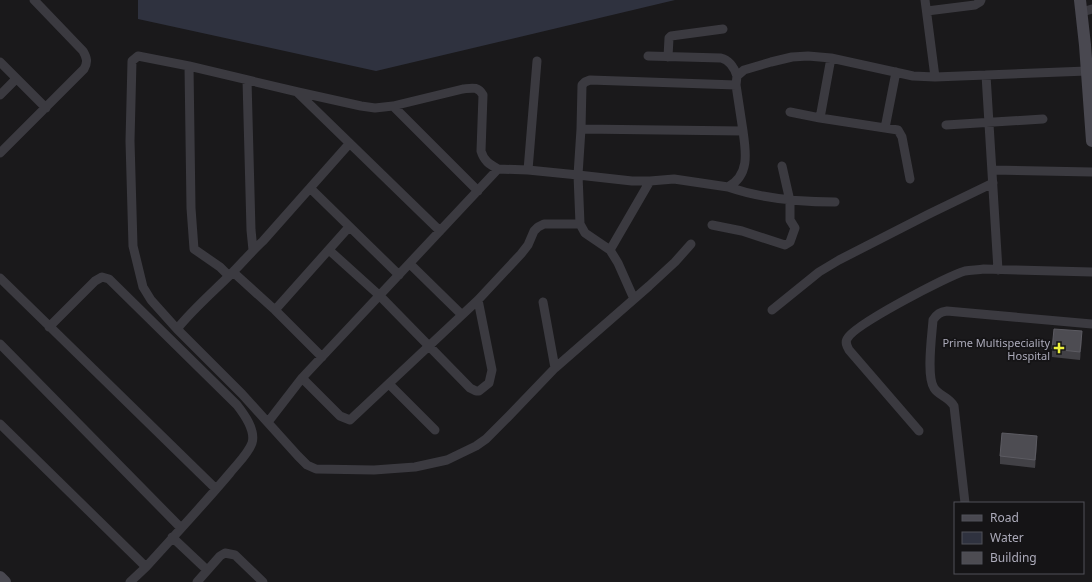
<svg xmlns="http://www.w3.org/2000/svg" width="1092" height="582" viewBox="0 0 1092 582" font-family="'Noto Sans',sans-serif">
<style>
.water{fill:#2f323f}
.lines{fill:none;stroke-linecap:round;stroke-linejoin:round}
.street{stroke:#3b3a40;stroke-width:9}
.secondary{stroke:#494850;stroke-width:12}
.wall{fill:#424146}
.shaded-wall{fill:#2d2c2f}
.building{fill:#4d4c52;stroke:#5c5b62}
.poi-dot{fill:#ecf03c;stroke:#151416;stroke-width:1.5}
.labels{text-anchor:middle;dominant-baseline:central;stroke-width:3.5;stroke-linejoin:round;paint-order:stroke}
.poi-label{font-size:11px;fill:#acabba;stroke:#151416;text-anchor:end}
</style>
<rect width="100%" height="100%" fill="#1a191b"/>
<path class="water" d="M138,0H675L376,71L138,19Z"/>
<g class="lines">
<path class="street" d="M925,0L935,77
M927,11L975,5L980,2L981,0
M1082,12L1092,9
M648,56L721,58C729,60 734,67 737,76
M668,57L669,38L671,36L723,29
M0,62L46,108
M189,66L191,208L194,249L220,267L229,276
M986,75L998,270
M247,80L251,230L253,250
M298,93L440,231
M0,95L16,79
M393,106L478,191
M790,112L820,118L898,130L902,137L910,179
M820,118L831,58
M946,125L1043,119
M885,128L896,72
M581,129L582,85L585,82L590,80L736,85
M0,153L84,69C88,62 87,58 83,51L34,0
M498,169C489,164 484,161 481,151L483,95C478,86 472,88 463,89L393,106L375,108L361,106L298,92L189,66L138,56L132,61L130,141L133,246L143,287L151,300L177,329L242,394L298,456L307,465L316,469L374,470L415,467L447,460L476,446L486,439L507,418L555,368L649,286L675,262L691,244
M528,170L537,61
M993,170L1092,172
M728,187C763,199 799,202 835,202
M310,188L399,275
M712,225L742,231L785,245L790,242L795,228L790,220V201L782,166
M329,250L380,296L470,388L476,391H479L489,383L492,370L478,300
M610,250L650,181
M410,264L461,314
M233,272L275,310L322,357
M0,278L216,489
M634,299L618,263L610,250L585,233L580,224L578,175L632,181H650L674,179L728,187C750,175 746,152 743,131
M543,302L555,368
M275,310L349,227
M772,310L819,272L839,260L929,214L993,183
M49,327L95,281L102,277L109,279L237,405C244,414 256,430 252,443C248,454 237,464 230,473C203,505 174,536 146,567L130,582
M177,329C193,309 213,292 231,274C242,263 252,251 263,241L349,144
M0,344L181,528
M302,378L340,416L350,420L478,300L521,254L528,245L534,231L538,227L544,224H580
M389,384L435,430
M268,422L302,378L498,169L528,170L578,175L581,129L743,131L736,85L737,76L744,70L771,62L792,57L808,56L831,58L913,76L935,77L1087,71
M0,424L146,567
M919,431L849,350C847,346 845,343 847,339C853,325 948,276 965,271C971,270 978,270 984,269L1092,272
M965,503L954,406C948,396 939,396 934,388C926,376 932,335 933,320C937,314 940,312 947,311L1092,324
M172,537L207,570
M197,582L220,556L225,553L235,555L263,582"/>
<path class="secondary" d="M1080,0L1085,45L1092,141
M0,577L5,582"/>
</g>
<path class="wall" d="M1082,339L1080,360L1052,357V349Z
M1037,444L1035,468L1000,464V456Z"/>
<path class="shaded-wall" d="M1082,331V339L1080,360V352Z
M1037,436V444L1035,468V460Z"/>
<path class="building" d="M1054,329L1082,331L1080,352L1052,349Z
M1002,433L1037,436L1035,460L1000,456Z"/>
<path class="poi-dot" d="M1057 342h4v4h4v4h-4v4h-4v-4h-4v-4h4z"/>
<g class="labels">
<g class="poi-label">
<text x="1050" y="342">Prime Multispeciality<tspan x="1050" dy="13">Hospital</tspan></text>
</g>
</g>
<rect x="954" y="502" width="130" height="72" fill="#151416" stroke="#515058"/>
<rect x="962" y="515" width="20" height="6" fill="#494850" stroke="#515058"/>
<text x="990" y="522" font-size="12" fill="#acabba">Road</text>
<rect x="962" y="532" width="20" height="12" fill="#2f323f" stroke="#515058"/>
<text x="990" y="542" font-size="12" fill="#acabba">Water</text>
<rect x="962" y="552" width="20" height="12" fill="#4d4c52" stroke="#515058"/>
<text x="990" y="562" font-size="12" fill="#acabba">Building</text>
</svg>
